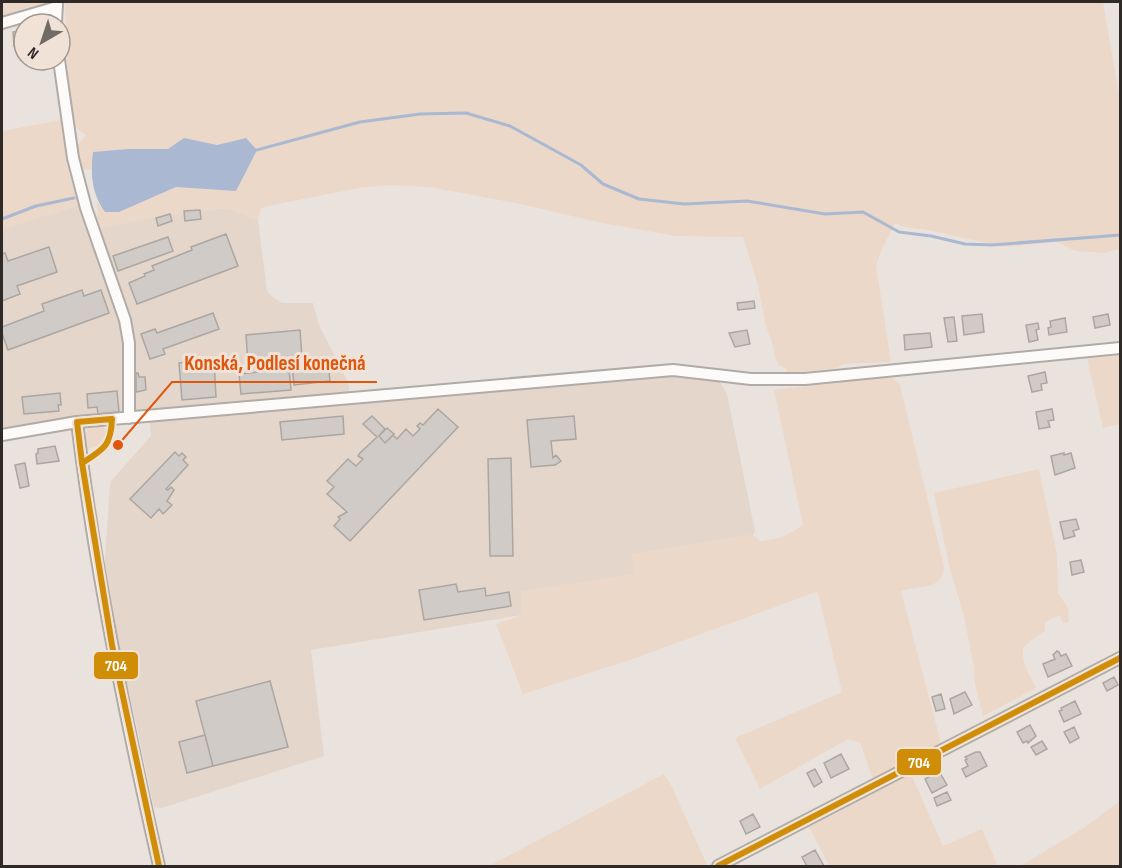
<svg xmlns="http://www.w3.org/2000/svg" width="1122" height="868" viewBox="0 0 1122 868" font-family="'Sofia Sans Condensed',sans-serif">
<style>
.built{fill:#e4d6ca}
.green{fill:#ebd8c8}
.water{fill:#aab8d2}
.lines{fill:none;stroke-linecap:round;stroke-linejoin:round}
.stream{stroke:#aab8d2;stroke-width:3}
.building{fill:#d0cbc6;stroke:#aca6a2;stroke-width:1.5}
.minor-casing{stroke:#b1aba7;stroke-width:14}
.minor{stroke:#fcfbfa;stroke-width:10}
.bus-1-casing{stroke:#f0e2d7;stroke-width:10}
.bus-1{stroke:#cf8d08;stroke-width:6}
.leader{fill:none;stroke:#df570d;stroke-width:2}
.callout-dot{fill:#df570d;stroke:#f0e2d7;stroke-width:2}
.callout-label{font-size:21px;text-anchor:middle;font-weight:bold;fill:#df570d;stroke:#f0e2d7;stroke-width:6;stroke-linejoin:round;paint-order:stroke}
.line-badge{stroke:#f0e2d7;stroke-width:2}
.badge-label{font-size:16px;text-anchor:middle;font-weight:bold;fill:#fff}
</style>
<rect width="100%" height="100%" fill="#eae3dd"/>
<path class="built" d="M79,205L98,228L170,214L227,208L258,220L267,291L271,296L282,303H313L319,325L347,380L352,403L676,375L720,382L727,394L755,531L753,535L632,554L634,574L521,592L522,615L311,650L324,756L162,808L154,807L104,575L110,485L111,481L151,436L149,410L98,414L2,429V229Z"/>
<path class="green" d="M2,2H48L40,7L2,17Z
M65,2H1103L1120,100V249L1104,253L1075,251L1057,242L1004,247L928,230L905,227L895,223L880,253L876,266L891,362L844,364L836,368L787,374L786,368L779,365L775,358L772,342L766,326L757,282L743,237L676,236L602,223L516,203L435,188L410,186L390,185L359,188L268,206L261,209L258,220L227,208L170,214L98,228L97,201L105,212H119L176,187L236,191L246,138L217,145L184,138L168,149H128L94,152L91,169L81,170L77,146L86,135L75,127L73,123L67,69Z
M61,120L69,173L79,205L2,229V131Z
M1120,355V424L1103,428L1087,359Z
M890,376L900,385L944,567C944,591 917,585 901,591L941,743L873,779L860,743L848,739L760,789L735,738L842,692L818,593L816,592L627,661L523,694L496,624L522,615L521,592L634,574L632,554L753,535L760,541C780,539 787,536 803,525L774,390Z
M102,426L106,430C104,444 96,448 84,450L83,437L89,428Z
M1039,469L1057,555L1058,593L1068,608L1069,622L1063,623L1060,615L1045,622V631L1034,638L1023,648C1021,662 1030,676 1036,688L983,716L975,684L974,668L964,616L950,569L934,493Z
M664,774L672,787L707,865L489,866Z
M911,774L943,846L982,829L998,866H829L809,827Z
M1120,801V866H1020L1085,827Z"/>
<path class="water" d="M184,138L217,145L246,138L257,150L236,191L176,187L119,212H105C92,194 90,175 93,152L128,149H168Z"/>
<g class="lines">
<path class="stream" d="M253,151L360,122L420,114L466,113L510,126L581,165L603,184L639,199L684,204L747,201L825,214L863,212L899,232L931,236L965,244L992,245L1120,235
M2,219L36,206L74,198"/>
</g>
<path class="building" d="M24,30V48H20V45L14,46L13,32Z
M200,210L201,219L185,221L184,211Z
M170,214L172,221L158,226L156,218Z
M226,234L238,266L137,304L129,283L145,276L144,274L154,270L152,266L192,250L191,247Z
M168,237L173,251L118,271L113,256Z
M49,247L57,272L17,286L20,294L2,301V254L5,253L8,261Z
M82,290L84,296L101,290L109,313L8,350L2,333V327L44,311L42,304Z
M754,301L755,308L738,310L737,303Z
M213,313L219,329L163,349L165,354L150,359L141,334L155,329L157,333Z
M982,314L984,332L964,335L962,316Z
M1108,314L1110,325L1095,328L1093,317Z
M954,317L957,341L948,342L944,318Z
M1065,318L1067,332L1049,335L1048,328L1051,327L1050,321Z
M1038,323L1039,329L1036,330L1038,340L1029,342L1026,325Z
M300,330L302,358L267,361L268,371L289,369L291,390L241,394L239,374L258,372L257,362L248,363L246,335Z
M747,330L750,344L735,347L729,333Z
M930,333L932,347L905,350L904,335Z
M214,359L216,397L182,400L179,363Z
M328,362L330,381L294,385L292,365Z
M1045,372L1047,383L1041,384L1042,390L1032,392L1028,376Z
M136,373H138L139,377H145L146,390L136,392Z
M117,391L119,412L98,414L97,407L88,408L87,394Z
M60,393L61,405H58L59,411L24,414L22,397Z
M438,409L458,427L350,541L334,526L340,519L338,517L347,512L327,494L334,487L327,481L348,459L356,466L363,459L358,456L360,453L377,437L363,424L372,416L385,429L379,436L385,443L393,435L397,439L406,429L413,436L420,429L417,426L420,423L423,425Z
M1052,409L1054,420L1048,421L1050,427L1039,429L1036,412Z
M343,416L344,434L282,440L280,422Z
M574,416L576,439L551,441L553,458L556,455L561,461L555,465L531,467L527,420Z
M387,428L394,434L385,443L379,436Z
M55,446L59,461L37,464L36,454L38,453V449Z
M175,452L179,456L182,453L186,457L183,460L188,465L166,489L168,490L171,487L174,490L167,501L172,505L163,514L159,509L151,518L130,499Z
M1064,453V455L1071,453L1075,468L1055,475L1051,456Z
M511,458L513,556H490L488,459Z
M25,463L29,486L20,488L15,465Z
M1076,519L1079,529L1073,531L1075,536L1064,539L1060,522Z
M1081,560L1084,572L1072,575L1070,562Z
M456,584L458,592L485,588L486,596L509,592L511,606L424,620L419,590Z
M1057,651L1059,652L1061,656L1066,654L1072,666L1048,677L1043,664L1055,659L1053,655Z
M1114,677L1118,685L1107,691L1103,683Z
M270,681L288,747L213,766L196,701Z
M965,692L972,705L954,714L950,699Z
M941,694L945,709L936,711L932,697Z
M1075,701L1081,714L1064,722L1059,711L1062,710L1061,708Z
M1030,725L1036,736L1028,743L1027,741L1023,743L1017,732Z
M1074,727L1079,738L1070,743L1064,732Z
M205,735L213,766L187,773L179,742Z
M1042,741L1047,749L1036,755L1031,747Z
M976,752H980L987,766L966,777L962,769L968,766L965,760L967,759L965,757Z
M841,754L849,769L831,778L824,763Z
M815,769L822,782L814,787L807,773Z
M939,771L947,785L932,793L925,779Z
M947,792L951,800L937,806L934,798Z
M753,814L760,827L746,834L740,821Z
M815,850L824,866H807L802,857Z"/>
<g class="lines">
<defs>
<path id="minor" d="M2,23L57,7
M56,24L57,2
M59,60L73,158L86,208L125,320L129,343V418
M77,422C95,571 126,720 159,866
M2,435L77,422L673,370L751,379H805L1120,348
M718,866L1120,658"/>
</defs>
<use href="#minor" class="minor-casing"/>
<use href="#minor" class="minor"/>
<defs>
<path id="bus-1" d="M112,419C111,446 104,449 82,463L77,422Z
M82,463L112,645L159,866
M718,866L1120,658"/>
</defs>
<use href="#bus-1" class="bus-1-casing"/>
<use href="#bus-1" class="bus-1"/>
</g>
<path class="leader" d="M118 445L172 382H377"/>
<circle class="callout-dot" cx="118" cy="445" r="6"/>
<g class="callout-label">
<text x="275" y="370">Konská, Podlesí konečná</text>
</g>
<g class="line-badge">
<rect x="93" y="651" width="46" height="29" rx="6" fill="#cf8d08"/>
<rect x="896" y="748" width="46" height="28" rx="6" fill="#cf8d08"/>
</g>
<g class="badge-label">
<text x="116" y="671">704</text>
<text x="919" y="768">704</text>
</g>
<rect width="1122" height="868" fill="none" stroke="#302a26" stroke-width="6"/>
<g transform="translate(42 42) rotate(219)"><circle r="28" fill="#f0e2d7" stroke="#a39890" stroke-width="1.5"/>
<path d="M0-4.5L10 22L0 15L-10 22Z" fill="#716b66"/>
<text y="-9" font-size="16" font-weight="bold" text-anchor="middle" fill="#302a26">N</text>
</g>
</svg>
